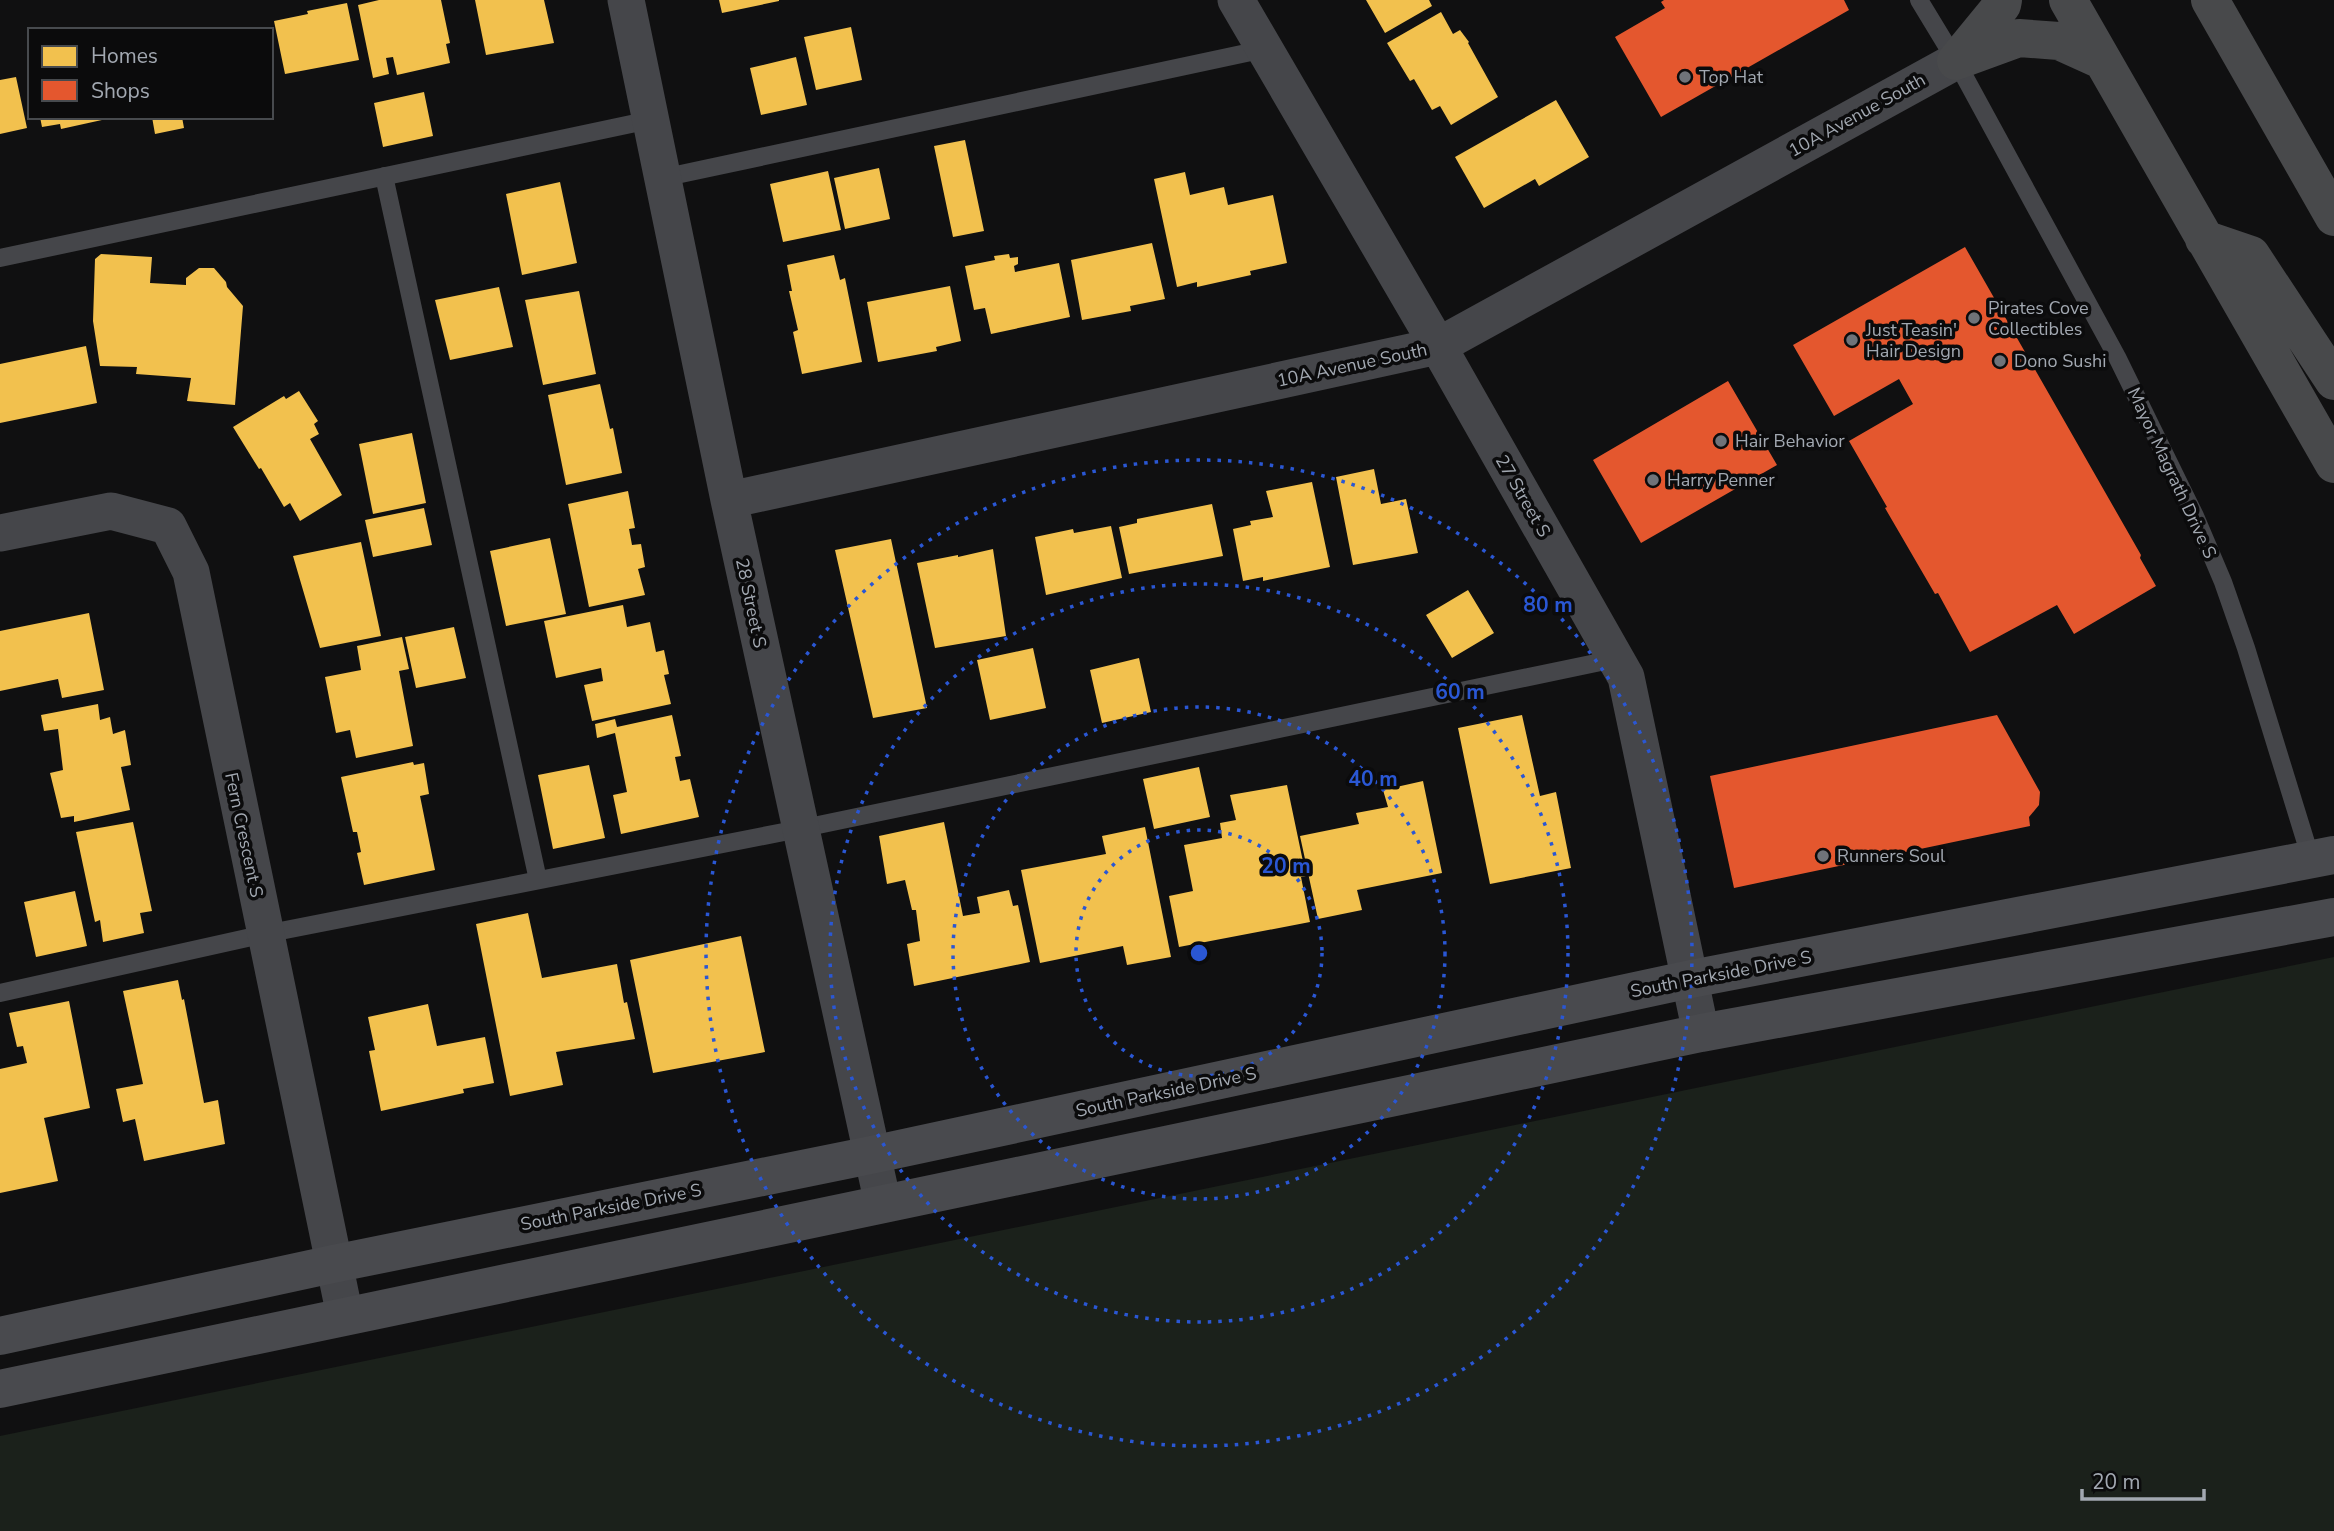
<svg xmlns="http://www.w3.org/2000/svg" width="2334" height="1531" viewBox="0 0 2334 1531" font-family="'Nunito Sans',sans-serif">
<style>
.green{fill:#1b211b}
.homes{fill:#f2c14e}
.shops{fill:#e4572e}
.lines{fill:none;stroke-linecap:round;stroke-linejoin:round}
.lane{stroke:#45464a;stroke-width:18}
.street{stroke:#45464a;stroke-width:37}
.secondary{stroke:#494a4e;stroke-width:38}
.primary{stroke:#48494b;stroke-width:38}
.ring{fill:none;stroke:#2a57d4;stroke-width:3.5;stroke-dasharray:3.5 7}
.poi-dot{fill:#6f7379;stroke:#0b0b0c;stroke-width:2.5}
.labels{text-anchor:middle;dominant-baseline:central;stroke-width:7;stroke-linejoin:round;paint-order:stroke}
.poi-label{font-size:18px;fill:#a2a8b1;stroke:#0b0b0c;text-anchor:start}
.street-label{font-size:18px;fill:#a2a8b1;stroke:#0b0b0c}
.centre{fill:#2a57d4;stroke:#0b0b0c;stroke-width:3.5}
.ring-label{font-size:21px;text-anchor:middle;font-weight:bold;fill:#2a57d4;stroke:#0b0b0c;stroke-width:7;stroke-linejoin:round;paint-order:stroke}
</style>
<rect width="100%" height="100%" fill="#101011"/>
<path class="green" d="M2334,957V1531H0V1436Z"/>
<path class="homes" d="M379,0H441L450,43L446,44L450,63L397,75L393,57L386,58L389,74L373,78L358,5Z
M475,0H544L554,43L486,55Z
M719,0H779V1L722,13Z
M1366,0H1429L1432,6L1385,33Z
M347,3L359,60L285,74L274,21L308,14L307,11Z
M1441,12L1453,34L1460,30L1469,42L1468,43L1498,97L1451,125L1440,106L1432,110L1414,79L1410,81L1387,43Z
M851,27L862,80L816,90L804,37Z
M796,57L807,105L761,115L750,68Z
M16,77L27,128L0,134V80Z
M424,92L433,136L383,147L374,103Z
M1556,100L1589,157L1539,186L1535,179L1484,208L1455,157Z
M40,117H111V118L61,129L60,124L42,127Z
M152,117H182L184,128L155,134Z
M965,140L984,231L953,237L934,146Z
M879,168L890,219L845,229L834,178Z
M828,171L841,230L783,242L770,184Z
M1185,172L1190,195L1224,187L1228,205L1273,195L1287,263L1250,271L1251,275L1197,287V282L1177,287L1154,179Z
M560,182L577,263L522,275L506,194Z
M1152,243L1165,299L1130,306L1131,311L1082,320L1071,260Z
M101,254L152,257L150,283L186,285V278L199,268H214L226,282L227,287L243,306L235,405L187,401L191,378L136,374L137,367L100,366L93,321L95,259Z
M1009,254L1010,258L1018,257V264L1014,266L1015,272L1059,263L1070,317L991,334L985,308L974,310L965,266L995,260L994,256Z
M834,255L840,280L845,278L862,362L802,374L793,332L798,330L789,291H792L787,265Z
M950,286L961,341L936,347L937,351L878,362L867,302Z
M499,287L513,347L450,360L435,300Z
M579,291L596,374L543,385L525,300Z
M86,346L97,403L0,423V364Z
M600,384L610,429L613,428L622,473L566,485L548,395Z
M299,391L318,421L314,424L319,434L310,439L342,495L300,521L290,503L284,507L261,468L259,469L233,427L284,396L286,399Z
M412,433L426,503L373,514L359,444Z
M1374,469L1381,504L1406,499L1418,553L1353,565L1336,477Z
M1312,482L1330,567L1263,581V577L1243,581L1233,529L1251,525L1250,521L1273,517L1266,491Z
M628,491L635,528L629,529L632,545L641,544L645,567L638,569L645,595L589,607L568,504Z
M1212,504L1223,556L1129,574L1119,527L1137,523V519Z
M424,508L432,545L373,557L365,520Z
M1111,526L1122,578L1046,595L1035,537L1073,529L1074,533Z
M550,538L566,614L506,626L490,551Z
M891,539L927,708L873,718L835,550Z
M361,542L381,636L320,648L293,556Z
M993,549L1006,636L935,648L917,563L958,555V557Z
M1468,590L1494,633L1452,658L1426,615Z
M623,605L627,627L650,622L656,652L664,650L669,674L664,675L671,704L592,721L584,685L603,681L601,668L556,678L544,621Z
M89,613L104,690L62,698L58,679L0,691V631Z
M454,627L466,678L416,688L405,637Z
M402,637L409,669L399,671L413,746L356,758L350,730L336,733L325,677L361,670L357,646Z
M1033,648L1046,708L990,720L977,660Z
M1139,658L1151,712L1102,723L1090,670Z
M98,704L100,720L110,717L113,734L125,730L131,765L121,767L130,810L74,822V816L61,818L50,773L63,770L58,729L44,731L41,715Z
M672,715L681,756L675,757L680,781L690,779L699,817L621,834L613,795L627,792L615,733L597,738L595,724L615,719L617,727Z
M1522,715L1540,796L1556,792L1571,868L1490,884L1458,728Z
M413,762L414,765L424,763L429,794L420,796L435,870L364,885L357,853L361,852L357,832H353L341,777Z
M589,765L605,838L553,849L538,775Z
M1199,767L1210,817L1154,829L1143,779Z
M1423,781L1442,873L1357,890L1362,910L1318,919L1300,836L1359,824L1356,813L1388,807L1383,790Z
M1287,785L1306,876L1301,877L1310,922L1179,947L1169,896L1193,891L1184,845L1222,838L1220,823L1236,820L1230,795Z
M133,822L152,911L140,913L144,933L103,942L100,920L95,922L76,832Z
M944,822L963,916L980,913L977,897L1009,890L1013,906L1018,905L1030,962L914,986L907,944L920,941L916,910H912L905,880L887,884L879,836Z
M1145,827L1171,957L1127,965L1123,946L1040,963L1021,870L1106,854L1102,836Z
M75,891L87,946L36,957L24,902Z
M528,913L542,978L617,964L624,1003L627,1002L635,1039L556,1052L563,1085L510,1096L476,924Z
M741,936L765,1052L653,1073L630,960Z
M178,980L182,1000L184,999L204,1103L218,1100L225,1144L144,1161L135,1119L123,1122L116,1089L143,1084L123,991Z
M69,1001L90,1108L44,1118L58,1181L0,1193V1069L27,1063L23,1046L17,1047L9,1013Z
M428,1004L437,1046L485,1037L494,1083L463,1089L464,1093L381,1111L369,1051L375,1050L368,1017Z"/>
<path class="shops" d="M1664,0H1844L1849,10L1661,117L1615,37L1665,8L1661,2Z
M1965,247L2141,555L2140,558L2156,586L2074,634L2057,605L1970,652L1938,593L1935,594L1885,508L1887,507L1849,441L1913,404L1899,379L1834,416L1793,345Z
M1728,381L1777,465L1641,543L1593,460Z
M1997,715L2040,792L2039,805L2029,817L2030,826L1734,888L1710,776Z"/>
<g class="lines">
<path class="lane" d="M1919,0L1956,61L2117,357L2195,516L2223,582L2246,648L2311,859
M384,176L538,880
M662,178L1265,49
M0,258L650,120
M0,993L265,934L799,829L1615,659"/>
<path class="street" d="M626,0L729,500L883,1204
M1236,0L1438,346L1626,677L1701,1033
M729,500L1438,346L1956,61
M0,533L111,511L168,526L191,572L345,1316"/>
<path class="secondary" d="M0,1336L333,1264L871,1155L1691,979L2334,855
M0,1389L1701,1033L2334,917"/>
<path class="primary" d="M2068,0L2334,464
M2210,0L2334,217
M1956,61L2019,38L2059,41L2101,60
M1956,61L2002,5L2003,0
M2204,239L2251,255L2334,381"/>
</g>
<g class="ring">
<circle cx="1199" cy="953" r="123"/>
<circle cx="1199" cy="953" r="246"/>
<circle cx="1199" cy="953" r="369"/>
<circle cx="1199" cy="953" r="493"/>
</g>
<g class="poi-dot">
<circle cx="1685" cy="77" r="7"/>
<circle cx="1974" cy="318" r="7"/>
<circle cx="1852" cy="340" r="7"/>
<circle cx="2000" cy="361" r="7"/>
<circle cx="1721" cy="441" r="7"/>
<circle cx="1653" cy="480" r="7"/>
<circle cx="1823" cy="856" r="7"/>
</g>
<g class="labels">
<g class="poi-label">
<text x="1699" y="77">Top Hat</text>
<text x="1988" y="308">Pirates Cove<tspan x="1988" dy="21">Collectibles</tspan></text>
<text x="1866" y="330">Just Teasin'<tspan x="1866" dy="21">Hair Design</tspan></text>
<text x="2014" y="361">Dono Sushi</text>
<text x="1735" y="441">Hair Behavior</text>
<text x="1667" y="480">Harry Penner</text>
<text x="1837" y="856">Runners Soul</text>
</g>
<g class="street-label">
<text transform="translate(1857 115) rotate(-29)">10A Avenue South</text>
<text transform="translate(1352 365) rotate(-12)">10A Avenue South</text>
<text transform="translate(2172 473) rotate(65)">Mayor Magrath Drive S</text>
<text transform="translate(1523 496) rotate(60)">27 Street S</text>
<text transform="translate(751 603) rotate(78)">28 Street S</text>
<text transform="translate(244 835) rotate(78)">Fern Crescent S</text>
<text transform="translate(1721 974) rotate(-11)">South Parkside Drive S</text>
<text transform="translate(1166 1092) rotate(-12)">South Parkside Drive S</text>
<text transform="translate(611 1207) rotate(-11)">South Parkside Drive S</text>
</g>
</g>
<circle cx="1199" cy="953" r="10" class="centre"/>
<g class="ring-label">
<text x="1548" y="612">80 m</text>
<text x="1460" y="699">60 m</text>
<text x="1373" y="786">40 m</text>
<text x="1286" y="873">20 m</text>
</g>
<rect x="28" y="28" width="245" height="91" fill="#0b0b0c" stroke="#474a4e" stroke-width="2"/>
<rect x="42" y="46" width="35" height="21" fill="#f2c14e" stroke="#474a4e" stroke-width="2"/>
<text x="91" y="63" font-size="21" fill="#a2a8b1">Homes</text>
<rect x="42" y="80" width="35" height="21" fill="#e4572e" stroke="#474a4e" stroke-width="2"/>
<text x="91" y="98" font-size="21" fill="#a2a8b1">Shops</text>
<path d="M2082 1489v10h122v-10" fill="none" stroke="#a2a8b1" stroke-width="3.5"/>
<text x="2092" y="1489" font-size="21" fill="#a2a8b1" stroke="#0b0b0c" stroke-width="5" paint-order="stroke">20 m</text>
</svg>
